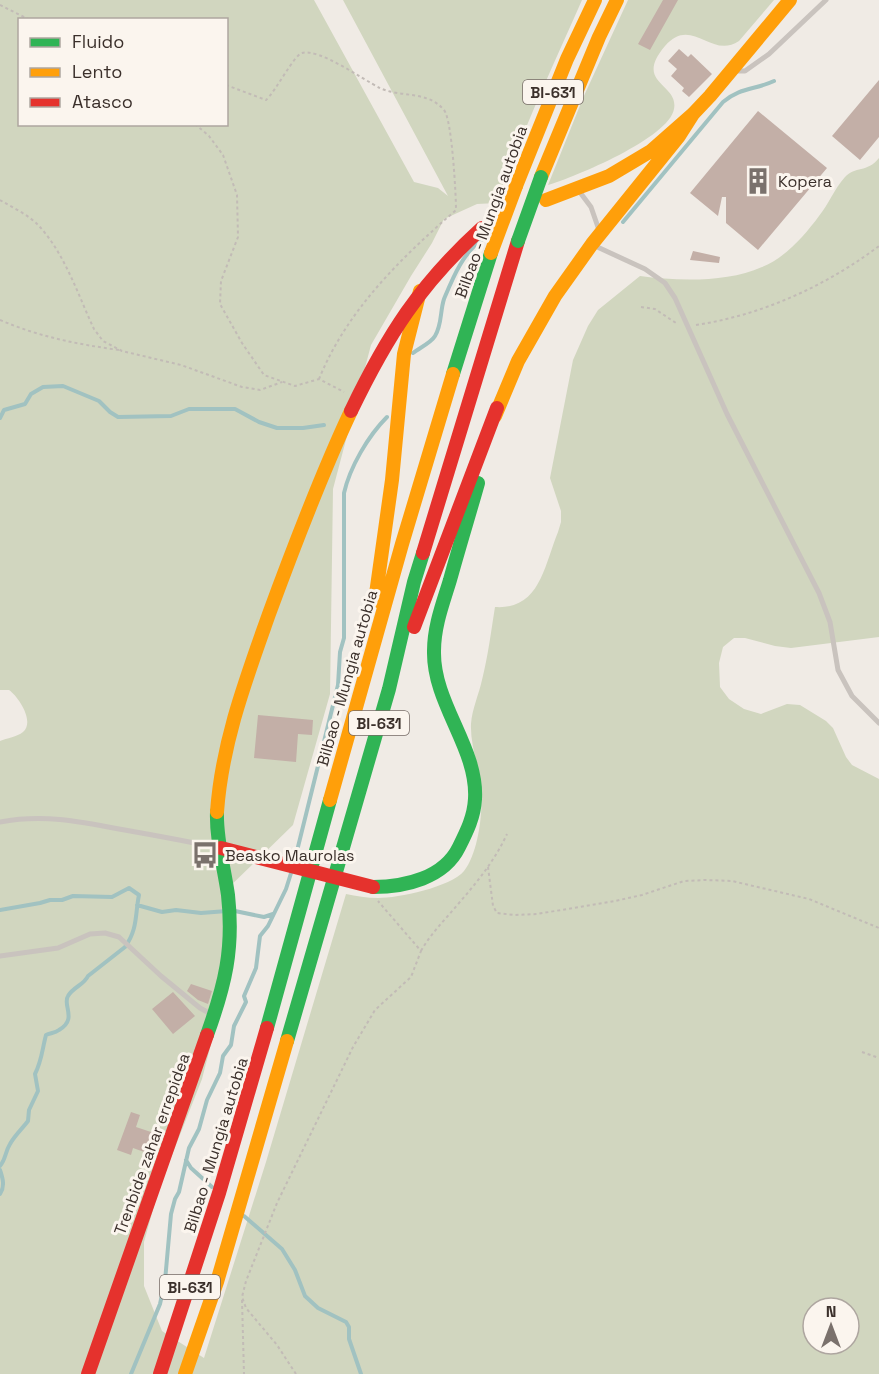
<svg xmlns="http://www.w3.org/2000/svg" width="879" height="1374" viewBox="0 0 879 1374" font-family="'Space Grotesk',sans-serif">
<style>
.green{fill:#d1d6bf;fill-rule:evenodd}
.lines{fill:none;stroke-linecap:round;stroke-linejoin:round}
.stream{stroke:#a1c2c1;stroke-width:4}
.building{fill:#c3afa7}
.path{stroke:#c2bbb6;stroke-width:2;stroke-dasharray:3 3;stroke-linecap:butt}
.lane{stroke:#c9c3be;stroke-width:5}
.fast{stroke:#30b455;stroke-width:14}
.slow{stroke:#ff9f0a;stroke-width:14}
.jam{stroke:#e5322d;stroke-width:14}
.fast-bridge{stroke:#30b455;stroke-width:14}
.slow-bridge{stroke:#ff9f0a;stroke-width:14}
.jam-bridge{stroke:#e5322d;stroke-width:14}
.labels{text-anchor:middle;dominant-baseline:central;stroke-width:6;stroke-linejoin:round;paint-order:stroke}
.shield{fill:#fbf5ee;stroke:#756b66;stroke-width:1.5}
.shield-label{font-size:15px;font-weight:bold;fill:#3b302b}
.poi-label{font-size:16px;fill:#3b302b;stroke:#fbf5ee;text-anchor:start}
.street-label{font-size:16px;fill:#3b302b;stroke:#fbf5ee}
</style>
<rect width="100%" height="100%" fill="#f0ebe5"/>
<path class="green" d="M0,0H314L414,182L438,188L448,196L343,0H582C552,68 521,134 497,203L477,204L444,219L432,243L411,276L371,345L333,489L330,694L293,825L223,893L228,905L219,1013L202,1079L159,1188L144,1242V1286L162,1331L204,1358L266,1162L346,894C356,896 367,898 378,898C398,898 451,887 464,871C478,853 483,814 481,792C480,769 470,746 471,724C472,709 479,694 482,680C488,656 491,632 495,607C540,610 544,566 558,532L561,522V511L550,478L573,360L588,326L598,310L640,276C677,281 726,283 762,267C785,258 805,235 819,216C829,204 834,189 845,177C855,166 867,173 879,158V637L791,648L775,646L745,638H734L723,647L719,663L720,687L729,699L744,709L761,714L787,704L800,705L826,721L833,728L846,757L852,765L879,779V1374H0V741C7,738 17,737 23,732C35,722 19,697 9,690H0ZM20,20H226V124H20ZM813,1308H849V1344H813Z
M628,0H774L739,41C711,60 692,15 665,46C633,84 679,83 674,109C669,138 575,177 548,185L583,98Z"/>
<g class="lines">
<path class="stream" d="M623,222L723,102C741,87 755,90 774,81
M413,353C419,348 431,343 435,336C442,325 440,311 444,299C452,280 463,252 482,240
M0,418L4,410L25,404L31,394L43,387L63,386L99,401L110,412L118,417L171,416L189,409H235L259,422L277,428H303L324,425
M294,863L338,685L340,652L344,638V493C350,467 368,436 387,417
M137,905L162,912L176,910L201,913L227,911
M0,910L40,903L50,900H62L73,896L112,897L129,888L139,895C135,914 138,929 125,947L88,976C84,985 73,987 68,996C62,1005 78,1019 59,1030C55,1033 50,1033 46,1035C42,1050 42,1060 35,1074L38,1091L29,1110L28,1121C22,1129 15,1135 10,1144C5,1152 6,1159 0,1166
M235,911L264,917L273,914
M186,1160L191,1168L212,1187
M0,1170C3,1179 5,1186 0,1194
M244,1216L282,1249L295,1270L305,1296L318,1308L346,1322L349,1327V1339L361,1374
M131,1374L160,1304L165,1281L171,1214L175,1199L179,1192L189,1148L199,1129L207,1100L220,1073L223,1056L231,1045L234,1026L246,1002L244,996L256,968L260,936L268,926L286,889L292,870"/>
</g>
<path class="building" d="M663,0H678L650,50L638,44Z
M679,49L688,57L691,54L712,74L689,97L682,91L684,88L671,76L677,69L668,61Z
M879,80V137L860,160L832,136Z
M758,111L827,168L758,250L726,223V197H722L718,216L690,193Z
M693,251L720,257L719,263L690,260Z
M258,715L313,720L312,735L298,734L296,762L254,758Z
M191,984L212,991L208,1004L198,1000L187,991Z
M173,992L195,1016L173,1034L152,1009Z
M131,1112L140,1115L136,1127L154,1133L147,1153L133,1148L131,1155L117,1150Z"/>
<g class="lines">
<path class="path" d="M0,5L30,20
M226,85L266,100C276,91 294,55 302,53C319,48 362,79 380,88C401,98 427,90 444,110C452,119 456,195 456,210C401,258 347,310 319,379
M195,124L209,136L223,155L237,195L238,237L221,281L220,304L242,343L264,375L295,386L319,379L344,392
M0,200C13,208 29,215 39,226C65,254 78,295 94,329L103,341L122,351L181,365L242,387L260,390L282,382
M641,307L655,309L676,323
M0,320C40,337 76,344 119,350
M696,325C762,315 826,286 879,246
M488,867L493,906L497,913L514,915L537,914L615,901L642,895L684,881L706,880L732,881L809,899L879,928
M421,951C431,933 445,920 459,903C478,881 495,860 507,834
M862,1052L879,1058
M242,1300L244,1374
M296,1374L277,1345L246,1308L242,1297L246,1281L277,1203L353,1047L375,1010L411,977L421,951L378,901"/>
<path class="lane" d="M734,71H745L769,54L826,0
M579,191L591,207L599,230
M593,245L645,269L665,283L675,298L727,414L819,593L830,622L838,670L852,696L879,723
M0,822C42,814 78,821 119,829C153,835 186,841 219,848
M0,956L58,948L90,934L105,933L119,937L161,976L200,1008L211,1014"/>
<path class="fast" d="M453,374L491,253
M373,887C405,887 444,878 459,847C467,831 474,817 475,799C478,748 433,704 434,651C434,626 443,603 450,580C459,547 469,515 478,483
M267,1028L330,800
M207,1035C225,985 234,949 228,895C224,867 216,839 217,812
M287,1041L389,689L414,582L423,553"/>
<path class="slow" d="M541,177L599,37L617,0
M516,186L567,59L595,0
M546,200L609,176L651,151L693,114L710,96L790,0
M495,416L518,361L555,296L592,244L679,136L693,114
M375,601L392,480L404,354L420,291
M330,800L402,544L453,374
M217,812C222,742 246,679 269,614C294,546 320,477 351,411
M185,1374L217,1282L287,1041"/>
<path class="jam" d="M351,411C387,336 420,284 482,228
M423,553L518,241
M414,627L497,408
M88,1374L207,1035
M160,1374L219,1193L267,1028"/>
<path class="fast-bridge" d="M518,241L541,177"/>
<path class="slow-bridge" d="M491,253L516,186"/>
<path class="jam-bridge" d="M221,848L373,887"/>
</g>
<defs>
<symbol id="building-bare" viewBox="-9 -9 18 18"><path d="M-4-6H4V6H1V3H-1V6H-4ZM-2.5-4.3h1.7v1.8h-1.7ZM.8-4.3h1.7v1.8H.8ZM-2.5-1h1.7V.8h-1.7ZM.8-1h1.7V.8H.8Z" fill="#7a716c" stroke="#fbf5ee" stroke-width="2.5" paint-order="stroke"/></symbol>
<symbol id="bus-bare" viewBox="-9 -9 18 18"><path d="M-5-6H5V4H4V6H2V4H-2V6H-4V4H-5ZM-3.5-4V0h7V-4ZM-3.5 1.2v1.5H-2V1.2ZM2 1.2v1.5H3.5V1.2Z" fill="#7a716c" stroke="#fbf5ee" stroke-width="2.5" paint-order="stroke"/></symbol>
</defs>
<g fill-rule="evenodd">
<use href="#building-bare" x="739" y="162" width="38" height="38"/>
<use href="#bus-bare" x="186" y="836" width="38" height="38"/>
</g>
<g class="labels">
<g class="shield">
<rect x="523" y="80" width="60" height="24" rx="4.5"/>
<rect x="349" y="711" width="60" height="24" rx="4.5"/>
<rect x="160" y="1275" width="60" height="24" rx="4.5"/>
</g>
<g class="shield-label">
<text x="553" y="92">BI-631</text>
<text x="379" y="723">BI-631</text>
<text x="190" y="1287">BI-631</text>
</g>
<g class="poi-label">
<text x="778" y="181">Kopera</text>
<text x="225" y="855">Beasko Maurolas</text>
</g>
<g class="street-label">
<text transform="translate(491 212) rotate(-70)">Bilbao - Mungia autobia</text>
<text transform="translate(347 678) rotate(-74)">Bilbao - Mungia autobia</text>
<text transform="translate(152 1144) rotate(-70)">Trenbide zahar errepidea</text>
<text transform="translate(216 1145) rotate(-73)">Bilbao - Mungia autobia</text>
</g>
</g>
<rect x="18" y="18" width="210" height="108" fill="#fbf5ee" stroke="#aea6a0" stroke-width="1.5"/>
<rect x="30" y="38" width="30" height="9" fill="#30b455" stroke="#aea6a0" stroke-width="1.5"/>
<text x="72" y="48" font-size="18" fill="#3b302b">Fluido</text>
<rect x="30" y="68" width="30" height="9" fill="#ff9f0a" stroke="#aea6a0" stroke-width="1.5"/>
<text x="72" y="78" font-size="18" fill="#3b302b">Lento</text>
<rect x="30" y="98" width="30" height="9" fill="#e5322d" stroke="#aea6a0" stroke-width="1.5"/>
<text x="72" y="108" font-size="18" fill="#3b302b">Atasco</text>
<g transform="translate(831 1326)"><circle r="28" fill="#fbf5ee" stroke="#aea6a0" stroke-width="1.5"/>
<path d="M0-4.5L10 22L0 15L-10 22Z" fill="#7a716c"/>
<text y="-9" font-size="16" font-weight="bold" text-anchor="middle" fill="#3b302b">N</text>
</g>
</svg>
